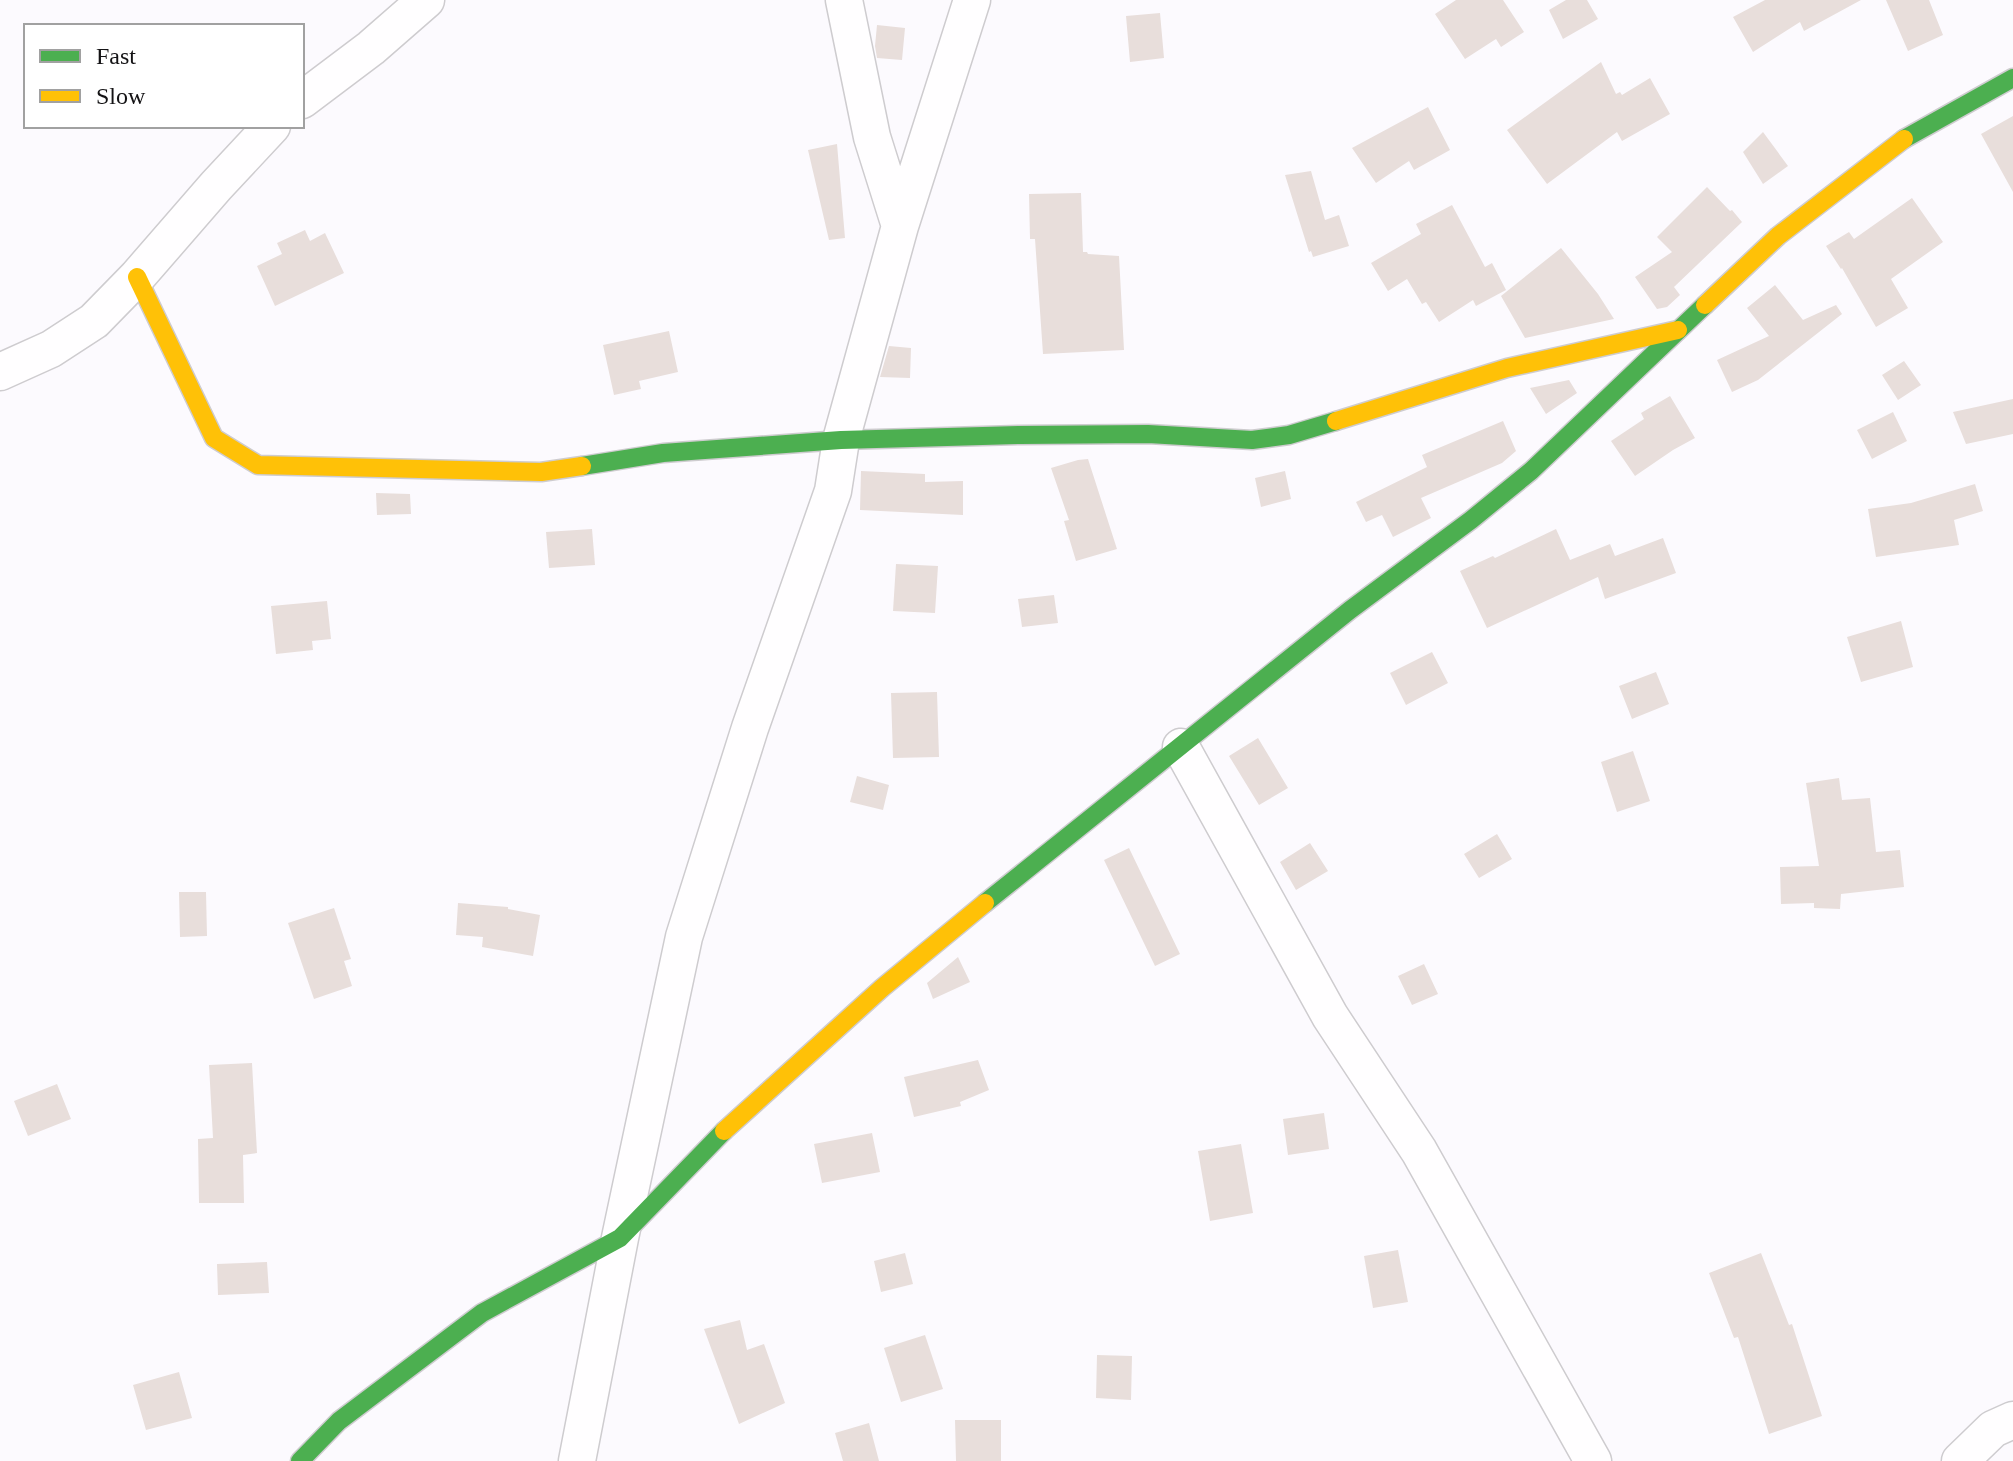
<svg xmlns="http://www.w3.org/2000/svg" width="2013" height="1461" viewBox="0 0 2013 1461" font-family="Georgia,serif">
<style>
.building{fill:#e8dedb}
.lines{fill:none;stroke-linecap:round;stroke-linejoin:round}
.street-casing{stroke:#cecccf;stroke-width:39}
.fast-casing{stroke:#cecccf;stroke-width:21}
.slow-casing{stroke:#cecccf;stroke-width:21}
.street{stroke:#fffeff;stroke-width:36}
.fast{stroke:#4caf50;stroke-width:18}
.slow{stroke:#ffc107;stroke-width:18}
</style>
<rect width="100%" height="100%" fill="#fcfafe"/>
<path class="building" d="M1456,0H1503L1524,32L1501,47L1496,39L1465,59L1435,14Z
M1566,0H1587L1598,19L1563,39L1549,10Z
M1765,0H1861L1804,31L1800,22L1753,52L1733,17Z
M1886,0H1929L1943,35L1908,51Z
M1160,13L1164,58L1130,62L1126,16Z
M877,25L905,28L902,60L877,58L875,46Z
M1601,62L1616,94L1620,92L1622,95L1650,78L1670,114L1622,141L1617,132L1547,184L1507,130Z
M1428,107L1450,150L1414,170L1409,161L1376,183L1352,148Z
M2013,116V192L1981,134Z
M1763,132L1788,166L1763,184L1743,152Z
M837,144L845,238L829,240L808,150Z
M1311,171L1325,220L1339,215L1349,246L1313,257L1311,251L1309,252L1285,175Z
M1707,187L1730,211L1732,210L1742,222L1674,287L1680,295L1667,307L1657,309L1635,277L1672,252L1657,237Z
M1081,193L1083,252H1087L1088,254L1119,256L1124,350L1043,354L1035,239H1030L1029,194Z
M1912,198L1943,242L1891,279L1908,308L1876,327L1842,268L1841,269L1826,246L1849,232L1854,239Z
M1452,205L1485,267L1492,263L1506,290L1476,306L1473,300L1439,322L1426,302L1422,304L1407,279L1388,291L1371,263L1421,234L1416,224Z
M305,230L310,241L325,233L344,273L275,306L257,266L282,254L277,243Z
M1561,248L1598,294L1614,319L1525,338L1501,296Z
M1775,285L1803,320L1836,305L1842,314L1758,380L1732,392L1717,360L1769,336L1747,308Z
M669,331L678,372L639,381L641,389L614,395L603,345Z
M889,346L911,348L910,378L880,377Z
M1904,361L1921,385L1898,400L1882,375Z
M1569,380L1577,393L1546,414L1530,388Z
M1670,396L1695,438L1673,450L1635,476L1611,441L1644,419L1641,413Z
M2013,399V434L1966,444L1953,412Z
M1893,412L1907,441L1872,459L1857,430Z
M1503,421L1516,451L1502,463L1421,498L1431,518L1393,537L1382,515L1366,522L1356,502L1427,467L1422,455Z
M1088,459L1117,549L1076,561L1064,521L1069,520L1051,468L1078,460Z
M861,471L925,474V482L963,481V515L860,510Z
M1285,471L1291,499L1261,507L1255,478Z
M1975,484L1983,511L1954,520L1959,545L1876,557L1868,509L1911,503Z
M376,493L410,494L411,514L377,515Z
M592,529L595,565L549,568L546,532Z
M1556,529L1570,560L1610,544L1615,556L1663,538L1676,573L1605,599L1598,577L1487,628L1460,571L1493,556L1495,558Z
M896,564L938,566L935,613L893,611Z
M1054,595L1058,623L1022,627L1018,599Z
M327,601L331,639L312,641L313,650L276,654L271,606Z
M1901,621L1913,667L1861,682L1847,637Z
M1432,652L1448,683L1406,705L1390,673Z
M1656,672L1669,704L1632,719L1619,686Z
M937,692L939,757L893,758L891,693Z
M1258,738L1288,788L1259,805L1229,756Z
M1633,751L1650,801L1617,812L1601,762Z
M857,776L889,785L883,810L850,802Z
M1839,778L1842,800L1870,798L1876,852L1900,850L1904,887L1841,894L1840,909L1814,908V903L1781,904L1780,867L1819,866L1806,783Z
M1497,834L1512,859L1479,878L1464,854Z
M1310,843L1328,871L1296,890L1280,862Z
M1129,848L1180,954L1155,966L1104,860Z
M179,892H206L207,936L180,937Z
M458,903L508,907V909L540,915L533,956L482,947L483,937L456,935Z
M334,908L351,959L344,961L352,986L314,999L288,923Z
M958,957L970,982L933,999L927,983Z
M1424,964L1438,994L1412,1005L1398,976Z
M978,1060L989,1090L960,1102L961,1106L914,1117L904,1077Z
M252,1063L257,1153L243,1155L244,1203H199L198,1139L213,1138L209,1065Z
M57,1084L71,1119L28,1136L14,1101Z
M1324,1113L1329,1149L1288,1155L1283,1119Z
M872,1133L880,1172L822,1183L814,1144Z
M1241,1144L1253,1213L1210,1221L1198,1151Z
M1398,1250L1408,1302L1373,1308L1364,1256Z
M905,1253L913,1284L881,1292L874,1261Z
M1761,1253L1789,1325L1792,1324L1822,1416L1769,1434L1738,1337L1734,1338L1709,1273Z
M267,1262L269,1293L218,1295L217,1264Z
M740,1320L747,1350L764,1344L785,1403L739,1424L704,1329Z
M925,1335L943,1389L901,1402L884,1348Z
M1097,1355L1132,1356L1131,1400L1096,1398Z
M179,1372L192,1418L146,1430L133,1385Z
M955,1420H1001V1461H956Z
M869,1423L879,1461H843L835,1433Z"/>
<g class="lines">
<defs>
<path id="street" d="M844,0L872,137L900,226
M302,100L371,48L426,0
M0,372L51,349L94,321L137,277L216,186L272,126
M1181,747L1330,1016L1419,1151L1593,1461
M577,1461L620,1238L684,937L750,728L833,491L841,440L900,226L972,0
M1960,1461L1993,1429L2013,1420"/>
<path id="fast" d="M1904,139L2013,78
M582,466L663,453L841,440L1019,435L1148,434L1252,440L1289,435L1336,421
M985,903L1350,610L1471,520L1531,471L1705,305
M300,1461L339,1421L482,1313L620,1238L724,1131"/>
<path id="slow" d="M137,277L214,438L258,465L541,472L582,466
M1705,305L1778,236L1904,139
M1336,421L1507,368L1678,330
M724,1131L882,988L985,903"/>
</defs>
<use href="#street" class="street-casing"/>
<use href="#fast" class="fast-casing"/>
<use href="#slow" class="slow-casing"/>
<use href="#street" class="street"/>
<use href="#fast" class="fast"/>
<use href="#slow" class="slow"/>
</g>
<rect x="24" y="24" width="280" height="104" fill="#ffffff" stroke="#a1a1a1" stroke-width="2"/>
<rect x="40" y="50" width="40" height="12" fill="#4caf50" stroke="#a1a1a1" stroke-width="2"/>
<text x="96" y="64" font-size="24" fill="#141315">Fast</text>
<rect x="40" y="90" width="40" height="12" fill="#ffc107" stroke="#a1a1a1" stroke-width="2"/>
<text x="96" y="104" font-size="24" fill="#141315">Slow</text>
</svg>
